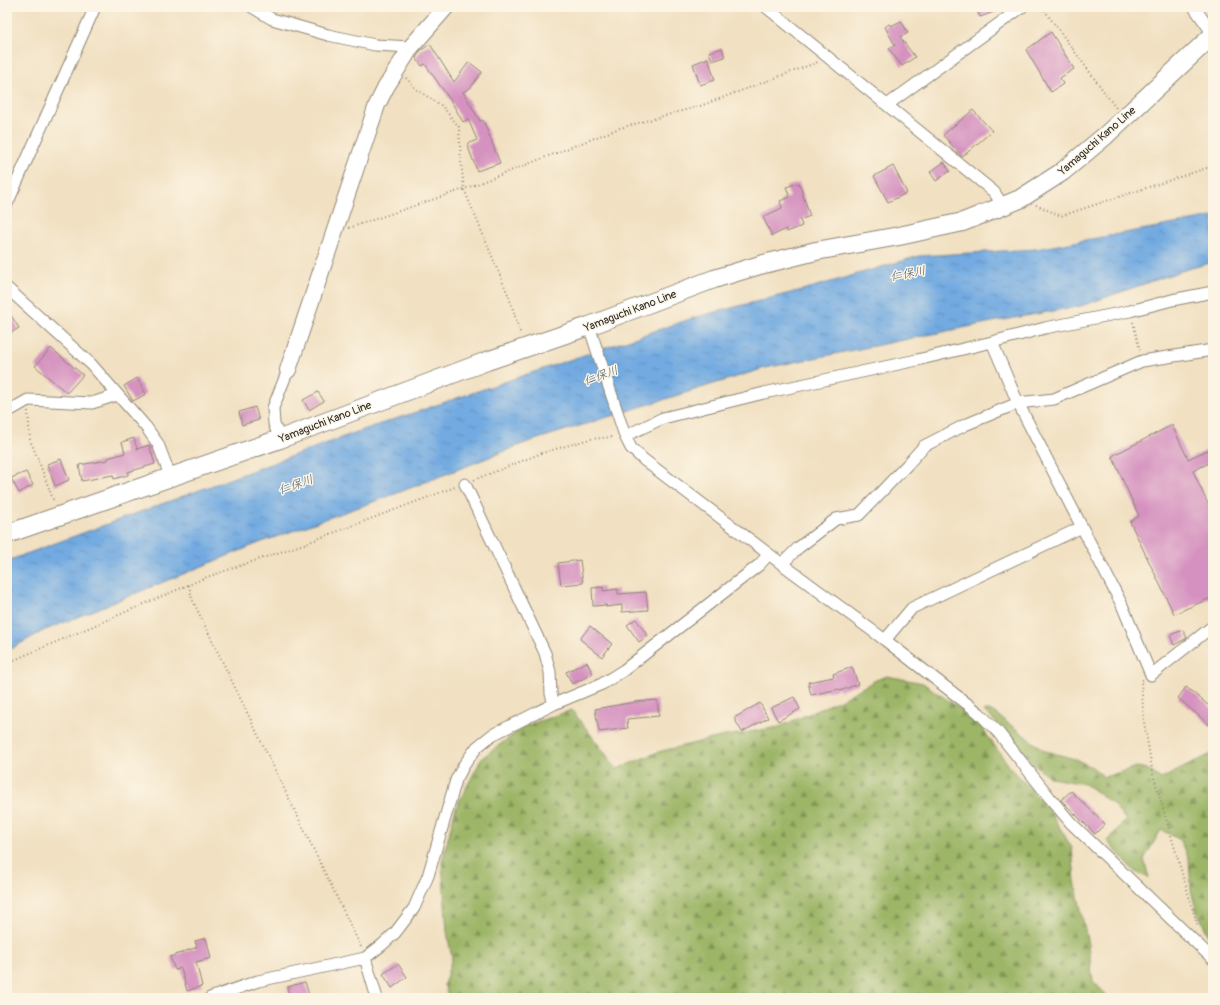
<svg xmlns="http://www.w3.org/2000/svg" width="1220" height="1005" viewBox="0 0 1220 1005" font-family="Pangolin,'Klee One',sans-serif">
<style>
.forest{fill:url(#forest-firs);stroke:#647048}
.water{fill:url(#water-ripples);stroke:#4e6a86}
.building{fill:#d592c0}
.lines{fill:none;stroke-linecap:round;stroke-linejoin:round}
.street-casing{stroke:#8e8676;stroke-width:13}
.secondary-casing{stroke:#8e8676;stroke-width:18}
.primary-casing{stroke:#8e8676;stroke-width:20}
.path{stroke:#8e8676;stroke-width:2;stroke-dasharray:1 3;stroke-linecap:butt}
.street{stroke:#fff;stroke-width:11}
.secondary{stroke:#fff;stroke-width:16}
.primary{stroke:#fff;stroke-width:18}
.labels{text-anchor:middle;dominant-baseline:central;stroke-width:3;stroke-linejoin:round;paint-order:stroke}
.street-label{font-size:11px;fill:#2b2b2b;stroke:#fcf5e5}
.water-label{font-size:12px;font-style:italic;fill:#44576b;stroke:#fcf5e5}
</style>
<defs>
<pattern id="forest-firs" width="22" height="20" patternUnits="userSpaceOnUse"><rect width="22" height="20" fill="#9cb566"/><path d="M5 1l3.5 6h-7zM16 11l3.5 6h-7z" fill="#7f9354"/></pattern>
<pattern id="water-ripples" width="26" height="14" patternUnits="userSpaceOnUse"><rect width="26" height="14" fill="#72aae1"/><path d="M2 4q2-2 4 0t4 0M15 11q2-2 4 0t4 0" fill="none" stroke="#5e8bb7"/></pattern>
</defs>
<rect width="100%" height="100%" fill="#fcf5e5"/>
<filter id="ink" filterUnits="userSpaceOnUse"><feTurbulence type="fractalNoise" baseFrequency=".025" numOctaves="2"/><feDisplacementMap in="SourceGraphic" scale="8" xChannelSelector="R" yChannelSelector="G"/><feConvolveMatrix kernelMatrix="1 2 1 2 8 2 1 2 1" color-interpolation-filters="sRGB"/></filter>
<filter id="wash" filterUnits="userSpaceOnUse"><feTurbulence type="fractalNoise" baseFrequency=".012" numOctaves="4" result="noise"/><feDisplacementMap in="SourceGraphic" scale="16" xChannelSelector="R" yChannelSelector="G"/><feGaussianBlur stdDeviation="0.9" result="paint"/><feColorMatrix in="noise" values="0 0 0 0 0 0 0 0 0 0 0 0 0 0 0 0 0 1.4 0 .05"/><feComposite in="paint" operator="in"/></filter>
<g filter="url(#wash)">
<rect width="100%" height="100%" fill="#f1e0c1"/>
<path class="forest" d="M887,676L923,683L975,719L1010,767L1048,808L1072,848L1075,881L1088,945L1093,981L1109,998H449L444,985L452,958L447,932L442,862L456,807L482,758L525,726L572,710L617,769L658,752L720,737L779,727L840,700L876,680Z
M984,711H992L1045,751L1075,759L1092,767L1104,777L1137,767L1147,769L1161,779L1213,753V945L1196,909L1191,890L1189,859L1179,839L1161,830L1144,859L1149,878L1134,871L1107,841L1126,820L1113,804L1085,784L1051,778L1032,763L1005,731Z"/>
<path class="water" d="M1213,217V262L1181,271L1081,306L992,322L765,368L528,442L395,494L259,543L43,631L7,651V561L357,432L696,317L810,288L919,256L1036,249Z"/>
<g id="blocks">
<path class="building" d="M976,7H1004L1005,8L980,17Z
M901,21L908,33L900,37L915,57L902,66L889,49L895,45L885,27L889,24L891,26Z
M1051,32L1074,69L1060,78L1063,84L1051,92L1026,50Z
M430,44L454,82L469,62L482,72L470,88L463,92L480,121L483,120L500,163L477,171L467,144L477,140L468,119L463,122L451,101L425,64L422,66L416,58L420,51Z
M722,48L725,57L712,61L709,52Z
M708,58L715,80L700,85L693,64Z
M973,110L992,131L962,157L943,135Z
M944,162L950,171L936,181L930,172Z
M893,166L907,193L888,202L874,176Z
M799,183L810,216L800,220L802,226L787,232L786,229L772,236L763,217L782,208L780,201L790,197L786,187Z
M7,309L19,328L7,335Z
M51,348L83,375L67,393L35,366Z
M137,378L146,394L133,401L124,386Z
M318,392L324,401L309,410L303,400Z
M255,407L259,420L242,425L239,412Z
M1172,425L1188,459L1210,449L1213,456V461L1193,471L1213,515V597L1174,614L1130,522L1139,516L1112,456Z
M134,438L137,449L149,445L155,464L128,472V475L114,479L113,475L82,481L79,465L108,460V458L125,453L122,442Z
M61,459L69,480L55,486L47,464Z
M26,472L33,485L19,493L11,478Z
M580,560L583,583L561,585L558,563Z
M603,587V591L618,589V594L646,592L648,610L622,612V605L605,607L607,605L593,606L592,588Z
M636,619L648,636L639,642L627,625Z
M590,626L612,644L602,657L580,639Z
M1183,630L1187,638L1174,645L1170,635Z
M587,662L593,674L572,684L566,672Z
M852,667L858,684L840,691L839,689L811,695L808,682L834,677L833,674Z
M1186,687L1213,709V728L1178,698Z
M794,697L800,709L778,721L771,708Z
M657,700L659,716L627,719L628,728L599,732L595,709L635,702Z
M760,703L768,718L742,732L734,718Z
M1071,791L1105,824L1095,834L1061,800Z
M206,938L211,958L196,962L202,986L187,991L181,968L175,970L170,957L197,947L195,941Z
M398,964L407,977L392,988L383,974Z
M305,982L310,998H290L287,987Z"/>
</g>
</g>
<g filter="url(#ink)">
<use href="#blocks" fill-opacity="0" stroke="#8e8676" stroke-width="1"/>
<g class="lines">
<defs>
<path id="street" d="M252,7L272,19L328,35L375,45L411,47
M766,7L994,192L1003,206
M1194,7L1213,34
M887,105L1022,7
M7,204L95,7
M7,288L91,364L146,427L158,444L171,478
M589,326L625,436L631,448L644,460L782,564L885,640L979,713L998,732L1050,798L1071,823L1213,959
M992,342L1018,403L1122,605L1151,675L1213,626
M7,412L28,400L92,403L117,395
M625,436L663,418L764,393L917,360L992,342L1045,328L1130,311L1172,300L1213,292
M280,439L274,424L273,408L288,370
M465,484L545,653L550,672L551,694L554,704
M782,564L798,548L836,519L859,515L907,465L924,446L965,425L1018,403L1054,399L1142,361L1213,350
M885,640L912,608L1082,527
M365,958L377,998
M210,998L258,981L365,958L382,945L395,933L414,908L428,876L456,780L464,765L477,747L492,735L554,704L602,684L624,670L759,565L769,554"/>
<path id="secondary" d="M288,370L377,105L386,87L411,47L446,7"/>
<path id="primary" d="M7,534L280,439L487,361L589,326L714,279L760,265L816,251L899,236L963,222L1003,206L1020,199L1062,172L1105,136L1213,35"/>
</defs>
<use href="#street" class="street-casing"/>
<use href="#secondary" class="secondary-casing"/>
<use href="#primary" class="primary-casing"/>
<path class="path" d="M1042,7L1116,108
M406,78L416,89L442,106L459,127L461,161L464,189L509,297L521,335
M1036,205L1061,216L1213,166
M349,228L464,189L620,128L700,106L818,62
M1133,322L1140,351
M28,411L30,440L38,459L54,502
M474,480L542,453L590,439L614,437
M189,585L192,599L361,947
M7,663L207,577L304,544L455,487
M1143,680L1141,681L1144,722L1153,774L1197,924L1196,927"/>
<use href="#street" class="street"/>
<use href="#secondary" class="secondary"/>
<use href="#primary" class="primary"/>
</g>
</g>
<g class="labels">
<g class="street-label">
<text transform="translate(1097 141) rotate(-41)">Yamaguchi Kano Line</text>
<text transform="translate(630 311) rotate(-21)">Yamaguchi Kano Line</text>
<text transform="translate(325 422) rotate(-21)">Yamaguchi Kano Line</text>
</g>
<g class="water-label">
<text transform="translate(908 274) rotate(-11)">仁保川</text>
<text transform="translate(601 376) rotate(-20)">仁保川</text>
<text transform="translate(296 485) rotate(-19)">仁保川</text>
</g>
</g>
<rect width="1220" height="1005" fill="none" stroke="#fcf5e5" stroke-width="24"/>
</svg>
